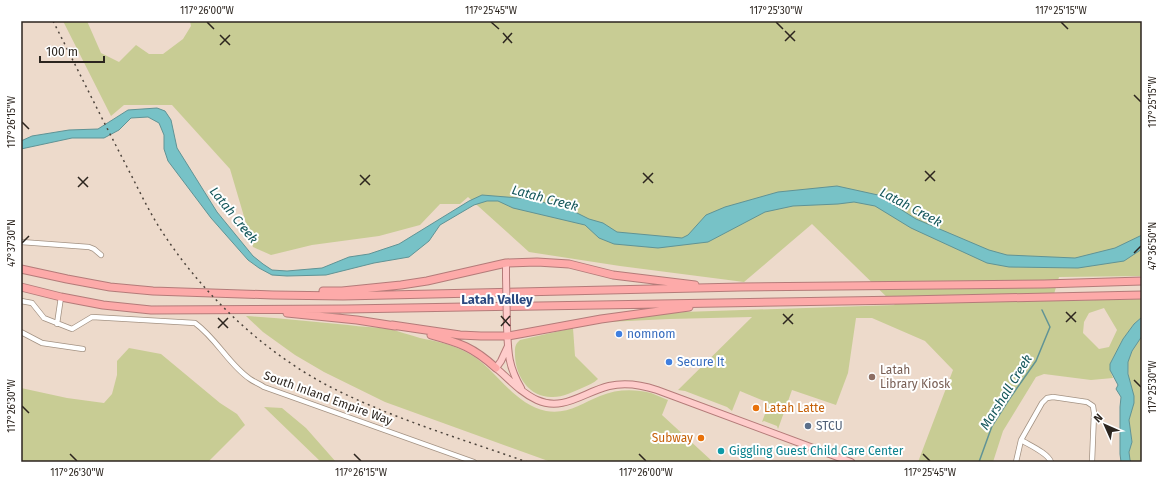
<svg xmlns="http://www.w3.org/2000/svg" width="1163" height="483" viewBox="0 0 1163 483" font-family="'Fira Sans',sans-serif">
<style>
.green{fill:#c8cc94;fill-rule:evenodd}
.water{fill:#77c2c7;stroke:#609395}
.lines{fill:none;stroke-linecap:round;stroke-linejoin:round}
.stream{stroke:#609395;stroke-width:1.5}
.minor-casing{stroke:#a39283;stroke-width:6}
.major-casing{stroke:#b47b79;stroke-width:8}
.highway-casing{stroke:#b47b79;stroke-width:9}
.minor{stroke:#fff;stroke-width:4.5}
.major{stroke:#fecccb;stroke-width:6}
.highway{stroke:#fdaaa9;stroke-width:7}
.rail{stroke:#4e453d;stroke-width:1.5;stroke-dasharray:2 4;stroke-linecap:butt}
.major-bridge-casing{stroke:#b47b79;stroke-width:8;stroke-linecap:butt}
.major-bridge{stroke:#fecccb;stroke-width:6}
.ticks{fill:none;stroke:#2c251f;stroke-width:1.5}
.shop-dot{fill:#3f7fe0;stroke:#fff;stroke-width:1.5}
.education-dot{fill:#8d6e63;stroke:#fff;stroke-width:1.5}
.food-dot{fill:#e8710a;stroke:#fff;stroke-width:1.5}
.service-dot{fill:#5c6f8a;stroke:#fff;stroke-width:1.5}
.culture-dot{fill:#0f9aa8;stroke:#fff;stroke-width:1.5}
.labels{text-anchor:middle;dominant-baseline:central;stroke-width:4;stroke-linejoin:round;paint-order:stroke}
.shop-label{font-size:12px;fill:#366cbe;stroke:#fff;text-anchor:start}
.education-label{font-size:12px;fill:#785e54;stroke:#fff;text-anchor:start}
.street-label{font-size:12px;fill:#2c251f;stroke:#fff}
.food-label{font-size:12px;fill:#c56008;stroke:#fff;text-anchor:start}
.service-label{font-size:12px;fill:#4e5e75;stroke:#fff;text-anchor:start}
.culture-label{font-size:12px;fill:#0d838f;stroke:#fff;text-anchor:start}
.water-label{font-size:13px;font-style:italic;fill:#15575b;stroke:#fff}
.neighbourhood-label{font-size:13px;font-weight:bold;fill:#2c4a81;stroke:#fff}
.neatline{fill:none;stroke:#2c251f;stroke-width:1.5}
.ticks-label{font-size:10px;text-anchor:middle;fill:#2c251f}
</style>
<rect width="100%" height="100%" fill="#eddacb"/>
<path class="green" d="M63,21H87L101,53L119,62L136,45L149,54H163L183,39L191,26L190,21H1142V276L1059,277L1052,301L1142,299V317L1134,324L1123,339L1110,364V370L1113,378L1091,380L1044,374L1036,377L1003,431L993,462H918L953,370L925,341L872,318H856L848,373L836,405L792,390L778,429L777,426L764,421L762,422L769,403L740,391L732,411L727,407L685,391L678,390L752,317L669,319L607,322L651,315L683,312L895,305L812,224L744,282L620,266L529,252L468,197L460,204H440L420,225L379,236L312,245L271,255L253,247L230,169L172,105H124L111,116ZM1104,308L1117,330L1109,347L1099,349L1083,333L1084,322L1089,313Z
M246,316C280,318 314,322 348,325C362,327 375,327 388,329C399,331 409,335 420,338C435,341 450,344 464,351C495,365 511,404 546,411C567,415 582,403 600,396C617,389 634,389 651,393C657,395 662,398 668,400L662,415L713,462H551L385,402L324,372L295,355L263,332Z
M573,328L575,356L598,379C594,383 588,385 582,388C573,392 563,397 553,397C530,398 516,377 515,356C515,349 514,345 520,340Z
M1142,336V462H1132L1130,460L1129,452L1132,442L1129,420L1130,415L1128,362L1132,351Z
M129,348L161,354L220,403L237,414L245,425L208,462H21V388L67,398L104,403L112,394L117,375V361Z
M264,407L282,408L306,428L336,462H321Z"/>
<path class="water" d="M157,108L165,111L171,120L177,148L217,212L253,256L263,264L272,270L287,271L322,268L349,257L369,254L399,244L469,201L482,195L531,199L571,210L589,219L603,223L617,232L682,238L688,235L706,215L725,207L778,192L837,186L878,195L916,219L989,250L1007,255L1075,258L1115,248L1142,235V249L1124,261L1078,268L1009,267L987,263L911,228L875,206L854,202L838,204L793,206L765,212L708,242L658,248L614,244L599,238L585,225L513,208L498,201H487L474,205L440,225L429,241L409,257L374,263L326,275L287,276L272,275L259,268L248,260L211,218L168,161L164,149V135L159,123L148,117L131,118L119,130L104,138H72L21,149V141L32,136L69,130L98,129L128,110Z
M1142,317V336L1132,351L1128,362V374L1134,396V403L1129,420L1132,442L1129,452L1130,460L1132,462H1121L1120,454V407L1121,397L1116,389L1118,385L1110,370V364L1123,339L1134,324Z"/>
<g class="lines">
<path class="stream" d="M979,462L992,426L1010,398L1036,361L1050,327L1042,310"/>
<defs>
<path id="minor" d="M21,242L89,247L94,249L101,255
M21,301L32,303L44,318L72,329L92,317L195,323C217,339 229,365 250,379C254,382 260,384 264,387L474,462
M57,324L61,297
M21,332L42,343L83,349
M1021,440C1029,445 1048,453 1051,462
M1016,462L1021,440L1042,403L1047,398L1053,397L1087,402L1093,406L1094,413L1092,462"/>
<path id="major" d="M506,263V277
M507,327C508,352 508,366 521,388
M508,346L501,361L496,368C509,379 521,393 537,400C563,412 584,392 609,386C626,382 642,385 657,390L851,462"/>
<path id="highway" d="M21,269L67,279L110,287L153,291L273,295L343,296L741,287L1044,284L1142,281
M21,287L61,297L103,305L151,310L346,309L905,300L1142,295
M323,291H342L401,285L427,281L506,263L537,262L569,264L613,275L695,285
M287,313L357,320L395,326
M392,325L460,335L481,336H508L601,319L689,307
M431,335C460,343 473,347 496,368"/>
</defs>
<use href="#minor" class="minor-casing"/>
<use href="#major" class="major-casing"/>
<use href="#highway" class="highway-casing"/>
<use href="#minor" class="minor"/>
<use href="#major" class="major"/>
<use href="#highway" class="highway"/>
<path class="rail" d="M53,21C78,70 102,119 127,167C138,188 148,210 161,230C201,292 257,346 321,382C384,416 459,438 527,462"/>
<defs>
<path id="major-bridge" d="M506,277L507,327"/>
</defs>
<use href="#major-bridge" class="major-bridge-casing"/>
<use href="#major-bridge" class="major-bridge"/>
</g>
<path class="ticks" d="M207,22L214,29M491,22L499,29M776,22L783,29M1061,22L1068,29M785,31L795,41M503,33L512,43M220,35L230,45M785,41L795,31M503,43L512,33M220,45L230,35M1134,95L1141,102M22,122L29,129M925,171L935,181M643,173L653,183M360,175L370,185M78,177L88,187M925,181L935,171M643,183L653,173M360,185L370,175M78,187L88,177M22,243L29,236M1134,253L1141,246M1066,312L1076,322M783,314L793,324M501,316L510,326M218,318L228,328M1066,322L1076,312M783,324L793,314M501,326L510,316M218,328L228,318M1134,380L1141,387M22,406L29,413M70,454L77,461M354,454L361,461M639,454L646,461M923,454L930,461"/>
<g class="shop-dot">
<circle cx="619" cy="334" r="4"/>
<circle cx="669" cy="362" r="4"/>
</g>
<circle class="education-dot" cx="872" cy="377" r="4"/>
<g class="food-dot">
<circle cx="756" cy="408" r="4"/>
<circle cx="701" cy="438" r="4"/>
</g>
<circle class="service-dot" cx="808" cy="426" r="4"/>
<circle class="culture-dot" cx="721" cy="451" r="4"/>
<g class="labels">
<g class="shop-label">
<text x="627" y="334">nomnom</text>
<text x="677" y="362">Secure It</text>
</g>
<g class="education-label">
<text x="880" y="370">Latah<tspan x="880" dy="14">Library Kiosk</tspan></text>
</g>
<g class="street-label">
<text transform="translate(328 398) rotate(20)">South Inland Empire Way</text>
</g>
<g class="food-label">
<text x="764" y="408">Latah Latte</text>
<text x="693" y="438" text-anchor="end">Subway</text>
</g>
<g class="service-label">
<text x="816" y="426">STCU</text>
</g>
<g class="culture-label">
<text x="729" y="451">Giggling Guest Child Care Center</text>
</g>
<g class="water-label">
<text transform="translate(545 198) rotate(15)">Latah Creek</text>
<text transform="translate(911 207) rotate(28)">Latah Creek</text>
<text transform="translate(234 215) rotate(51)">Latah Creek</text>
<text transform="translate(1006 392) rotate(-58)">Marshall Creek</text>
</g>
<g class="neighbourhood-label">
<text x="497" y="299">Latah Valley</text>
</g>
</g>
<rect width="1163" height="483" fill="none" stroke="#ffffff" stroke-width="44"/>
<g transform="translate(1105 425) rotate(315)" stroke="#ffffff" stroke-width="3" paint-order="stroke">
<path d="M0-3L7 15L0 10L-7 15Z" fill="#2c251f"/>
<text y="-6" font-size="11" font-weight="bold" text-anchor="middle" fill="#2c251f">N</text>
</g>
<path d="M40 56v6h64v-6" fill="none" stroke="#2c251f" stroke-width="2"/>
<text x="46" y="56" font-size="12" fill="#2c251f" stroke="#ffffff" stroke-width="3" paint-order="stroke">100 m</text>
<rect x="22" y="22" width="1119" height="439" class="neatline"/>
<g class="ticks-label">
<text x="207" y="14">117°26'00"W</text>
<text x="491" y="14">117°25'45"W</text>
<text x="776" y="14">117°25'30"W</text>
<text x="1061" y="14">117°25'15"W</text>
<text transform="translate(1152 102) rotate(-90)" y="4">117°25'15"W</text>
<text transform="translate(11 122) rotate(-90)" y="4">117°26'15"W</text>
<text transform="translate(11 243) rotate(-90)" y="4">47°37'30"N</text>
<text transform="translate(1152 246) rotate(-90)" y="4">47°36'50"N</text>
<text transform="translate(1152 387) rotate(-90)" y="4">117°25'30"W</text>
<text transform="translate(11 406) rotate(-90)" y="4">117°26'30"W</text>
<text x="77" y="476">117°26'30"W</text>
<text x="361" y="476">117°26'15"W</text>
<text x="646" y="476">117°26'00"W</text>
<text x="930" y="476">117°25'45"W</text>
</g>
</svg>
